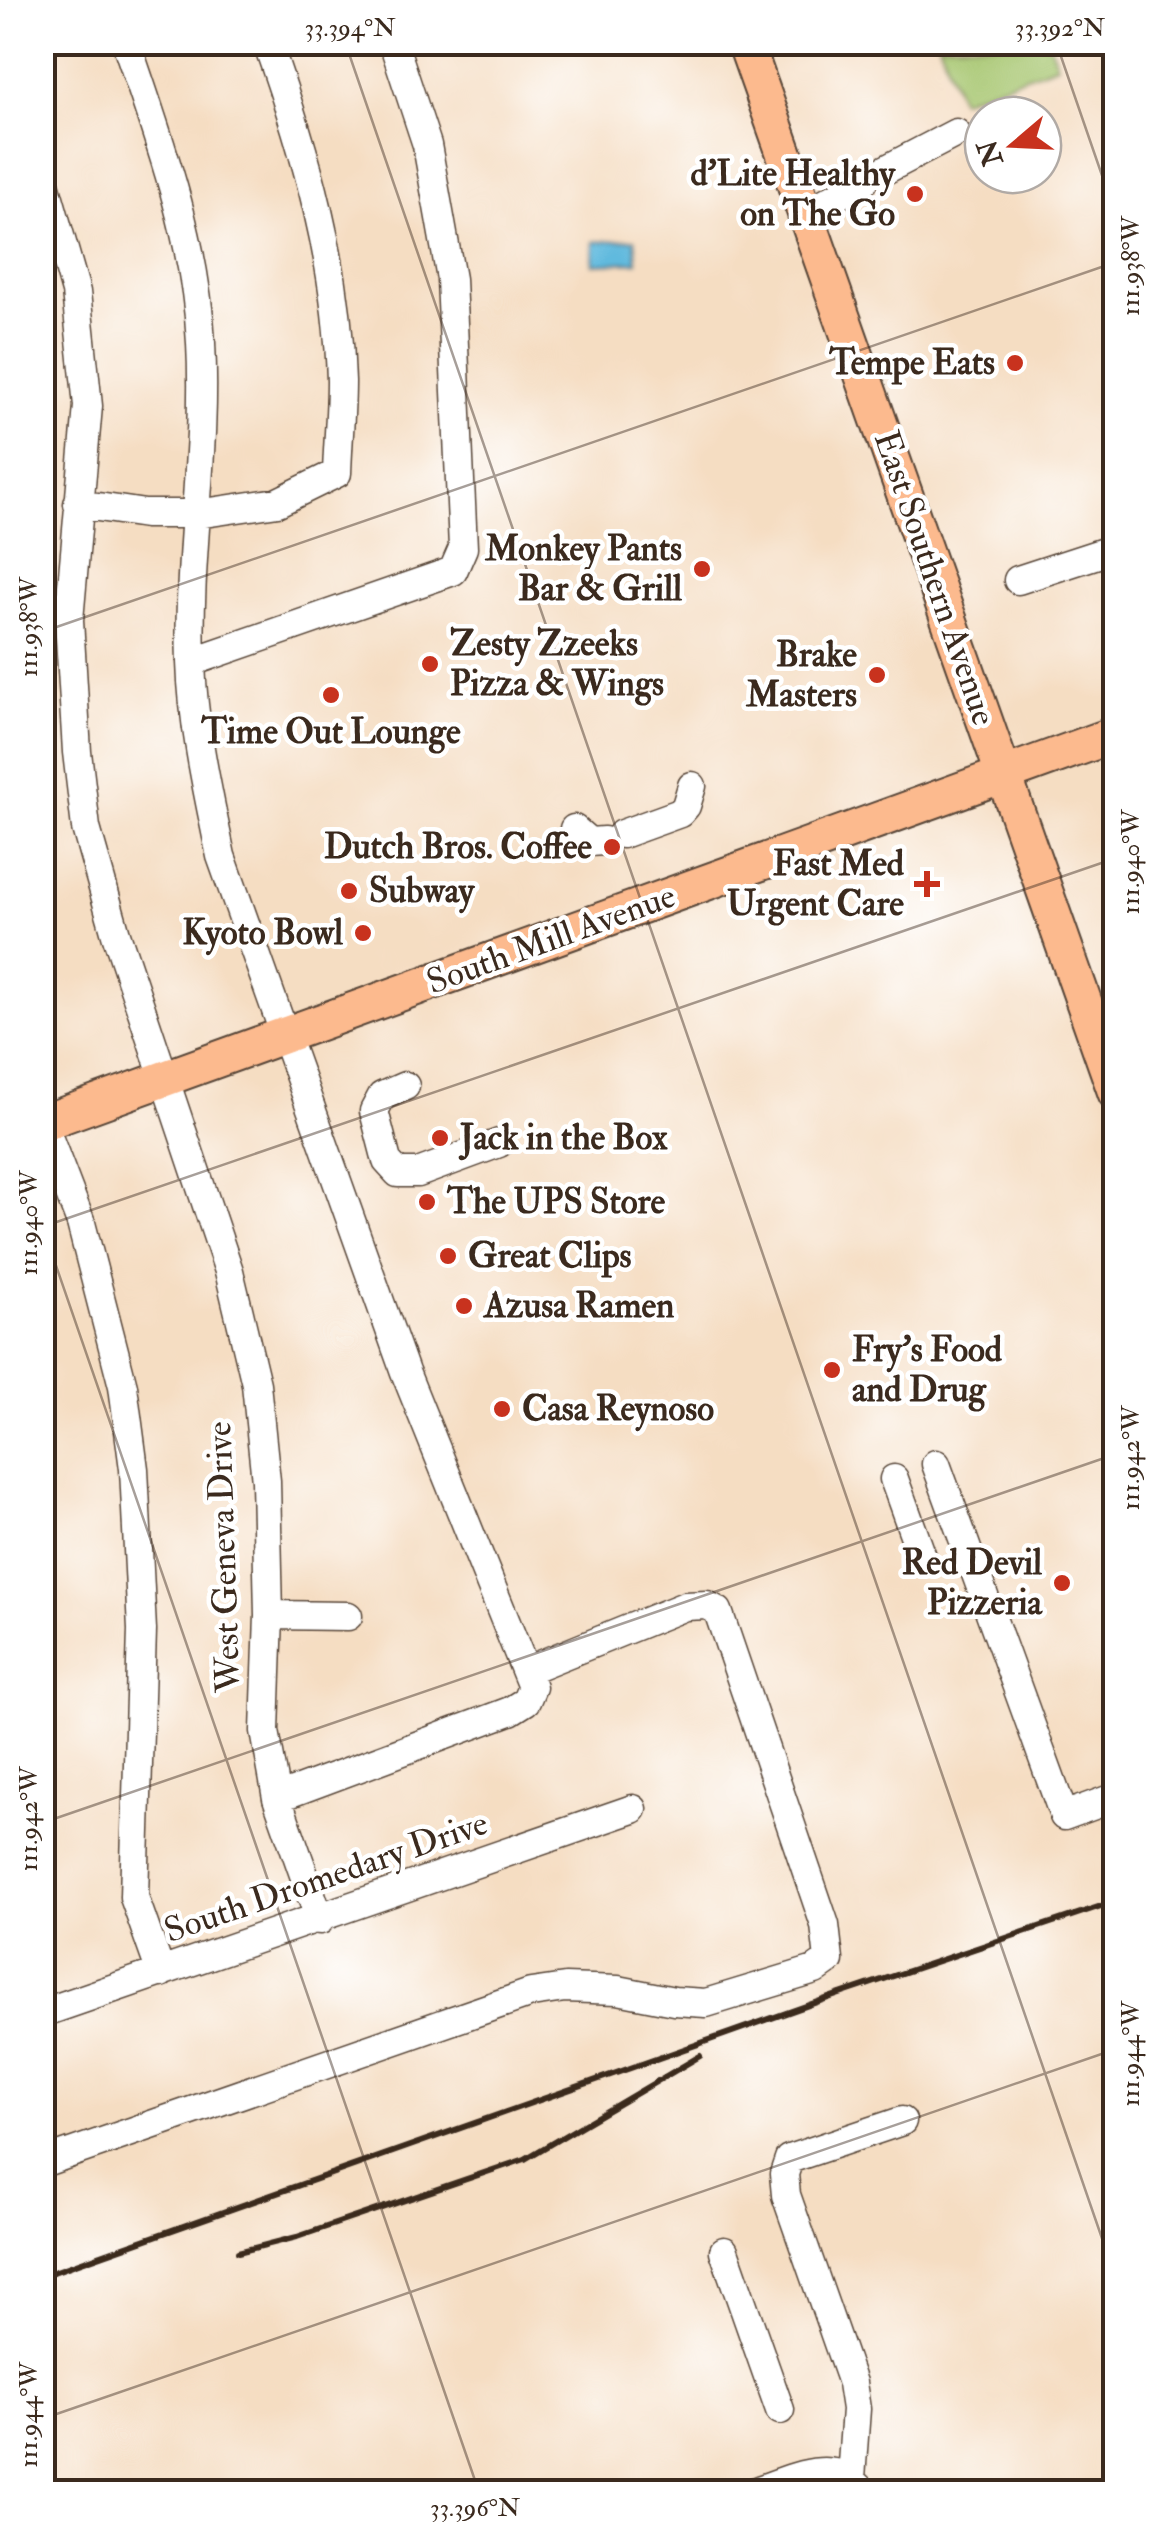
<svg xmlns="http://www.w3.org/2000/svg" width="1158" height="2535" viewBox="0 0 1158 2535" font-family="'IM FELL Double Pica',serif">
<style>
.green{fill:#a5c56d;stroke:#707846;stroke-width:2.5}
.water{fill:#60bade;stroke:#4e727e;stroke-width:2.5}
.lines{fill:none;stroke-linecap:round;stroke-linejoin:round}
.minor-casing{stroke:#574537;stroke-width:31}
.major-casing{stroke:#574537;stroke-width:39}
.minor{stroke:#fff;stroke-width:28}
.major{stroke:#fcba8e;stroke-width:35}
.rail{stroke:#3b2a1e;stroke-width:6}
.ticks{fill:none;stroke:#3b2a1e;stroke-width:2.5;stroke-opacity:0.45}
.poi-dot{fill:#c8321e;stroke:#fff;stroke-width:4}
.labels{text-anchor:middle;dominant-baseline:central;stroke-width:9;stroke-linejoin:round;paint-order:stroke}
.poi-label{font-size:35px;font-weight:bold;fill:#3b2a1e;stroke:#fff;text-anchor:end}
.street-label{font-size:35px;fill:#3b2a1e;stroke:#fff}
.neatline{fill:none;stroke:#3b2a1e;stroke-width:4}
.ticks-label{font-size:25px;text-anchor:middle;fill:#3b2a1e}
</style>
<rect width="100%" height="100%" fill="#fff"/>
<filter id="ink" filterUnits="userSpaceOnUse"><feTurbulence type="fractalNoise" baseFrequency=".01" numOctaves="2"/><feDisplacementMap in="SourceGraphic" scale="20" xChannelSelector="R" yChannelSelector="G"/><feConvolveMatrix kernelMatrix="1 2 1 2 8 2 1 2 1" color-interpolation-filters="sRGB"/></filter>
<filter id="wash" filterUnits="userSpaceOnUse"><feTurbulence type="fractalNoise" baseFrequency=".0048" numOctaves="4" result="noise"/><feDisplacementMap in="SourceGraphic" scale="40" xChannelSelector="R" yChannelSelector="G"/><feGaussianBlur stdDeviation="2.25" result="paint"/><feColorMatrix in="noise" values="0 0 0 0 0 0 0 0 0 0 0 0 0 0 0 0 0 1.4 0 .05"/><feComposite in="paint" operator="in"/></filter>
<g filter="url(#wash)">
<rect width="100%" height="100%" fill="#f5ddc2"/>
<path class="green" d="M939,43H1049L1057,65L960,100Z"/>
<path class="water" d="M635,239L637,262L593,264L594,242Z"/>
</g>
<g filter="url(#ink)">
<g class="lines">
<defs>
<path id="minor" d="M126,42C159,139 196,240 201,343C207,449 187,556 191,662C193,727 208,793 221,856L405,1372L532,1687L526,1701L510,1711L277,1798
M883,171L956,133
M42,173L76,292L88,406L69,620L77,752L86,828L116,934L229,1271L256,1384L266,1481L269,1615L265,1731L277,1798L320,1920
M806,213L864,181
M78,504L145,514H197L278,502L337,473C338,443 341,411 341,381C338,264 306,152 267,42
M1018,580L1116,548
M191,662L453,571L463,548L451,279L427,145L393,42
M574,829L589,842L604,841
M622,834L680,813L686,806L692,786
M405,1086L382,1096L374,1111L387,1161L398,1173H418L499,1143
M42,1121L81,1223L123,1386L134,1469L142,1630L134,1897L161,1973
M936,1464L1064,1816L1116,1797
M894,1479L924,1562
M269,1615L348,1616
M42,2013L633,1809
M42,2163L531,1993L565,1988L618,1990L674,2001L706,2003L815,1970L829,1960L825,1925L718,1611L707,1605L685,1606L527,1670
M724,2251L780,2410
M851,2478L856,2409L852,2383L786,2195L784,2174L789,2159L902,2121
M753,2492C789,2480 835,2454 863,2492"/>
<path id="major" d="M745,42L1116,1093
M42,1123L1116,734"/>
</defs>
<use href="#minor" class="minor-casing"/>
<use href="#major" class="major-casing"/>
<use href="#minor" class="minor"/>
<use href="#major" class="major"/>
<path class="rail" d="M238,2252L297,2237L525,2159L700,2056
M42,2276L837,1995L1116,1901"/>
</g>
</g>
<path class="ticks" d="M345,42L1116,2279M1056,42L1116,216M42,632L1116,262M42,1225L479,2492M42,1227L1116,858M42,1823L1116,1454M42,2419L1116,2049"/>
<g class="poi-dot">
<circle cx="915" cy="194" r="10"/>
<circle cx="1015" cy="363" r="10"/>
<circle cx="702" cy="569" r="10"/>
<circle cx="430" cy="664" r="10"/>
<circle cx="877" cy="675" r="10"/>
<circle cx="331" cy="695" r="10"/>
<circle cx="612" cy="847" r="10"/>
<path d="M922 869h10v10h10v10h-10v10h-10v-10h-10v-10h10z"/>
<circle cx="349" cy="891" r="10"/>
<circle cx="363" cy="933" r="10"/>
<circle cx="440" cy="1138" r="10"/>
<circle cx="427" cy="1202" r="10"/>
<circle cx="448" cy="1256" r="10"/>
<circle cx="464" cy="1306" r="10"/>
<circle cx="832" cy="1370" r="10"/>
<circle cx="502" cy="1409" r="10"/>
<circle cx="1062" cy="1583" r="10"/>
</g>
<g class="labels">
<g class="poi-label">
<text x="895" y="174">d'Lite Healthy<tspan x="895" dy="40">on The Go</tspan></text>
<text x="995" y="363">Tempe Eats</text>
<text x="682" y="549">Monkey Pants<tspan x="682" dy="40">Bar &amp; Grill</tspan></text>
<text x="450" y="644" text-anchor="start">Zesty Zzeeks<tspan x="450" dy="40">Pizza &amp; Wings</tspan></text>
<text x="857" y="655">Brake<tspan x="857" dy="40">Masters</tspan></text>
<text x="331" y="732" text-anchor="middle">Time Out Lounge</text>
<text x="592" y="847">Dutch Bros. Coffee</text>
<text x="904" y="864">Fast Med<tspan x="904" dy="40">Urgent Care</tspan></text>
<text x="369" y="891" text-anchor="start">Subway</text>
<text x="343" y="933">Kyoto Bowl</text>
<text x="460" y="1138" text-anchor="start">Jack in the Box</text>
<text x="447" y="1202" text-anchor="start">The UPS Store</text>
<text x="468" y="1256" text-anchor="start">Great Clips</text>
<text x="484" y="1306" text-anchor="start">Azusa Ramen</text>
<text x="852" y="1350" text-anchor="start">Fry's Food<tspan x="852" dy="40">and Drug</tspan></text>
<text x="522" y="1409" text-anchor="start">Casa Reynoso</text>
<text x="1042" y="1563">Red Devil<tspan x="1042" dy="40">Pizzeria</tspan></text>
</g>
<g class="street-label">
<text transform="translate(935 578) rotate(71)">East Southern Avenue</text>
<text transform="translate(551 939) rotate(-20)">South Mill Avenue</text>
<text transform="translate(224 1557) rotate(-92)">West Geneva Drive</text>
<text transform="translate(326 1877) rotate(-19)">South Dromedary Drive</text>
</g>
</g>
<rect width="1158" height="2535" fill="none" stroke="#fff" stroke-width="110"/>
<g transform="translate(1013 145) rotate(251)"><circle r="48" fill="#ffffff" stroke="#b1aaa5" stroke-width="2.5"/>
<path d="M0-8L18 38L0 25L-18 38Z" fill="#c8321e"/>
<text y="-15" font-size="28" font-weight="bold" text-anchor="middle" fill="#3b2a1e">N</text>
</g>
<rect x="55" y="55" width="1048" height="2425" class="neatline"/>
<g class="ticks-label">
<text x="350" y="36">33.394°N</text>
<text x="1060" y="36">33.392°N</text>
<text transform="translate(1130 266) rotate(-90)" y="9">111.938°W</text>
<text transform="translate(28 627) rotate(-90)" y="9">111.938°W</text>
<text transform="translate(1130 862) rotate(-90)" y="9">111.940°W</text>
<text transform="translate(28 1223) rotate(-90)" y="9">111.940°W</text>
<text transform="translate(1130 1458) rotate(-90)" y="9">111.942°W</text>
<text transform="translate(28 1819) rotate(-90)" y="9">111.942°W</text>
<text transform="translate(1130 2054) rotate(-90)" y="9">111.944°W</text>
<text transform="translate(28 2415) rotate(-90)" y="9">111.944°W</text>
<text x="475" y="2516">33.396°N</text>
</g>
</svg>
